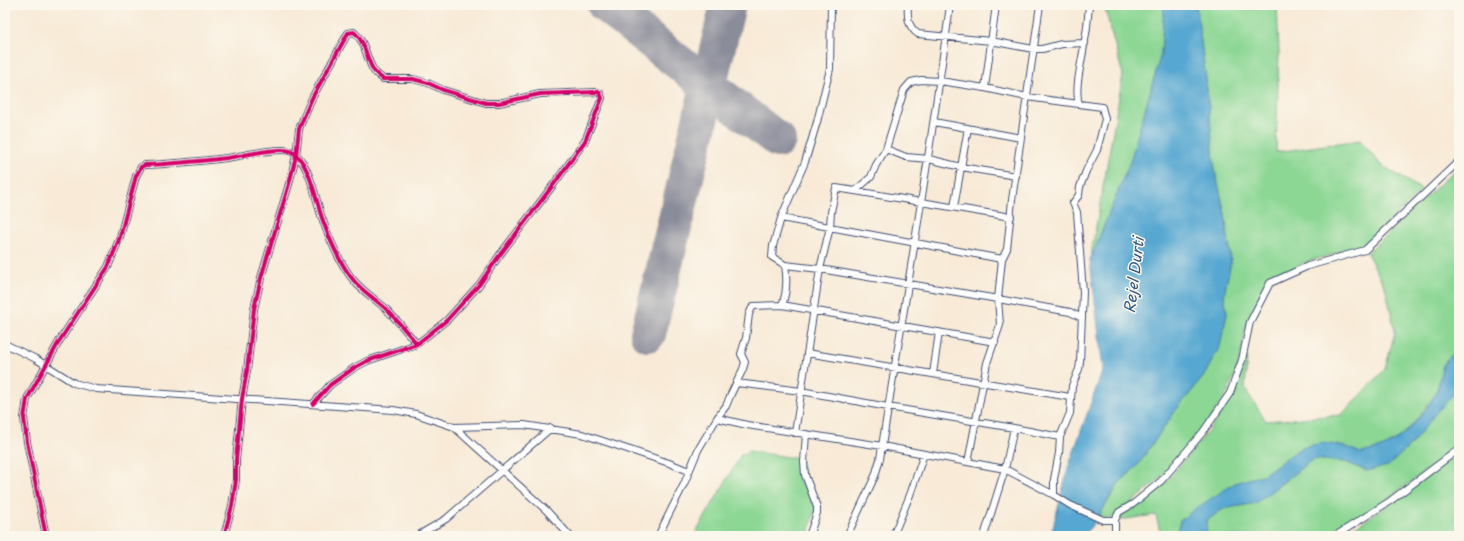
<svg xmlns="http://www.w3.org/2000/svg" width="1464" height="541" viewBox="0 0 1464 541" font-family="'Playpen Sans',sans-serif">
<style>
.green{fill:#8cd794;stroke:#548379}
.water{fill:#57a7d1;stroke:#396b98}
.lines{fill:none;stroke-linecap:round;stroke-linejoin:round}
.runway{stroke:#8a8c9a;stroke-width:36}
.minor-casing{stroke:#3c4b70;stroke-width:8}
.minor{stroke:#fff;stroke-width:6}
.cycleway-casing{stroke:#fbf7ec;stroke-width:6}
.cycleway{stroke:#d6006c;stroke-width:4}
.labels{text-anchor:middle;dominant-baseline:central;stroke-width:3;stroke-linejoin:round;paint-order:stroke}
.water-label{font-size:15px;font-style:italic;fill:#305986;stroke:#fbf7ec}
</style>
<rect width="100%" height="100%" fill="#fbf7ec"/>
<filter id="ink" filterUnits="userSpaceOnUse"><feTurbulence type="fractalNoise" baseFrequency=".025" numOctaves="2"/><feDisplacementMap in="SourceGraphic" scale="8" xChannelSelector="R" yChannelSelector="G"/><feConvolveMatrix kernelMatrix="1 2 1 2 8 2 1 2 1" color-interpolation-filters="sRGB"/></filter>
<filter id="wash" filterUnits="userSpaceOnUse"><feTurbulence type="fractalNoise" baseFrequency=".012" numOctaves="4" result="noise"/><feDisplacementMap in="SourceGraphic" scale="16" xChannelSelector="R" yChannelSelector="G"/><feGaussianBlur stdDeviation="0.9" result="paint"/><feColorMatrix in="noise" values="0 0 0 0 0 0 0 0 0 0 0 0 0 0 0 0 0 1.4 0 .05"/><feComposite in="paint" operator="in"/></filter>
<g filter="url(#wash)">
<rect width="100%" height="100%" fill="#f8ead7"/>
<path class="green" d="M1104,5H1164L1161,54L1130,162L1090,260L1123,75Z
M1196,5H1277L1279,52L1276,152L1360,140L1380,164L1422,190L1364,246L1306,262L1268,281L1247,322L1240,359L1228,392L1202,431L1159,480L1114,518H1103L1099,516L1119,483L1138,465L1176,410L1204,376L1220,346L1227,314L1224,295L1231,262L1225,214L1215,171L1206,79Z
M1459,166V353L1450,356L1443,366L1436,393L1422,413L1402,436L1387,446L1361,454L1344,446L1302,447L1263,475L1235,483L1180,521L1177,536H1161L1156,515L1118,520L1127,511L1162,487L1206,434L1233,396L1247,356L1245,389L1266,421L1341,415L1363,393L1385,369L1395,332L1386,289L1367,253Z
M1459,388V446L1387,500L1330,536H1207L1206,521L1223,509L1256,503L1313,459L1345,462L1367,471L1436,413Z
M749,451L801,459L803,481L816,509L807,536H694L737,462L741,455Z
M1459,453V536H1341L1392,503Z"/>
<path class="water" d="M1164,5H1196L1206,79L1215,171L1225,214L1231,262L1224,295L1227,314L1220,346L1204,376L1176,410L1138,465L1119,483L1095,522L1083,536H1048L1053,527L1069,465L1103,369L1090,260L1130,162L1161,54Z
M1459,353V388L1436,413L1411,445L1388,466L1367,471L1345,462L1313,459L1256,503L1223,509L1206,521L1207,536H1177L1180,521L1195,509L1235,483L1263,475L1302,447L1323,443L1344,446L1361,453C1369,451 1380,449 1388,445C1403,438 1429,409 1436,393C1444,375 1436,361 1459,353Z"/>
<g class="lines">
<path class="runway" d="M605,5L778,140
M648,334L728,5"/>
</g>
</g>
<g filter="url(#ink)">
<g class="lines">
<defs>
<path id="minor" d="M908,5C907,17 908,27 918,34L991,41L1033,49H1042L1062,44L1085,43
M985,88L996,5
M934,122L1021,138
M886,149L906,157L929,159L961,167L1016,176
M855,191L1011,217
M954,207L968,128
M781,218L1002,259
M785,265L820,269L998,299L1070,312L1082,318
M782,305L995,342
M5,344L36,359L74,383L96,389L393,410L416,414L454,427L524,425L582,434L669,463L689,471
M807,353L1070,397
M933,374L939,332
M737,383L801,391L888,407L1014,428L1060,437
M717,418L747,425L882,446L1005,469L1054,495L1070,505L1103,520H1115
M454,427L546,510L570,536
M795,433L820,269L830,227L831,212L836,188L855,191L871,177L876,165L886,149L904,90L911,82L921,80L940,81L985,88L1027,97L1079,104
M806,434L804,462L805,475L817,507V513L809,536
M968,462L987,363L1000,325L998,299L1002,259L1007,249L1008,240L1012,200L1040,5
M1054,495V479L1059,453L1060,437L1070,413L1072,386L1079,369L1080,362L1083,292L1077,212L1073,203L1079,195L1080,187L1086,171L1097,150L1105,119L1102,107L1079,104C1074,88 1082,62 1084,45C1087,32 1088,18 1089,5
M46,536L27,442L24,418L27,399L60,340L108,267L120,237L136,176L141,167L145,165C172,164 200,161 227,158C241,156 278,147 290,151C309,158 316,201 322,218C329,238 341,266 355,282C364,292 375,299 385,308C396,319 407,332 417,344
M224,536L232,506L236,480V460L242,399L247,371L254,309L261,278L289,184L296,156L299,129L303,119L312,98L348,33L354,32C366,42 366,59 374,71C376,74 381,77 383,79H413L428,83L443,90L486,103H499L540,94L597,92L600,93L602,98L585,141L554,184L499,256L479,285L447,320L417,344L367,361L354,368L330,385L313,404
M417,536L446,519L551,428
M658,536L684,484L698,450L717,418L726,406L731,394L743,369L745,362L741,354L746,338L749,314L753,306L782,305C787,293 787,278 785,265L772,257L773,246L781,218L805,162L817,122L830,69L831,5
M847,536L875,476L880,459C904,307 930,157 950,5
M893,536L910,495L924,454
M984,536L1005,469L1014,428
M1115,536V520L1119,512L1133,504L1161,481L1203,432L1230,393L1242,360L1250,322L1270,283L1308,266L1365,250L1459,161
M1335,536L1390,501L1459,449"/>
</defs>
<use href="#minor" class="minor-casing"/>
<use href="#minor" class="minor"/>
<defs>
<path id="cycleway" d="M46,536L27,442L24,418L27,399L60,340L108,267L120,237L136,176L141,167L145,165C172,164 200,161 227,158C241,156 278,147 290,151C309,158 316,201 322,218C329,238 341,266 355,282C364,292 375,299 385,308C396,319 407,332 417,344
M224,536L232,506L236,480V460L242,399L247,371L254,309L261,278L289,184L296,156L299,129L303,119L312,98L348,33L354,32C366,42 366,59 374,71C376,74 381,77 383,79H413L428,83L443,90L486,103H499L540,94L597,92L600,93L602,98L585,141L554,184L499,256L479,285L447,320L417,344L367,361L354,368L330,385L313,404"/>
</defs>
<use href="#cycleway" class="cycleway-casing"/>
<use href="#cycleway" class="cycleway"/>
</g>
</g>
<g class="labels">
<g class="water-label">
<text transform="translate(1133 275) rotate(-83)">Rejel Durti</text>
</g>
</g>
<rect width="1464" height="541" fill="none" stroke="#fbf7ec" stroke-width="20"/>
</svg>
